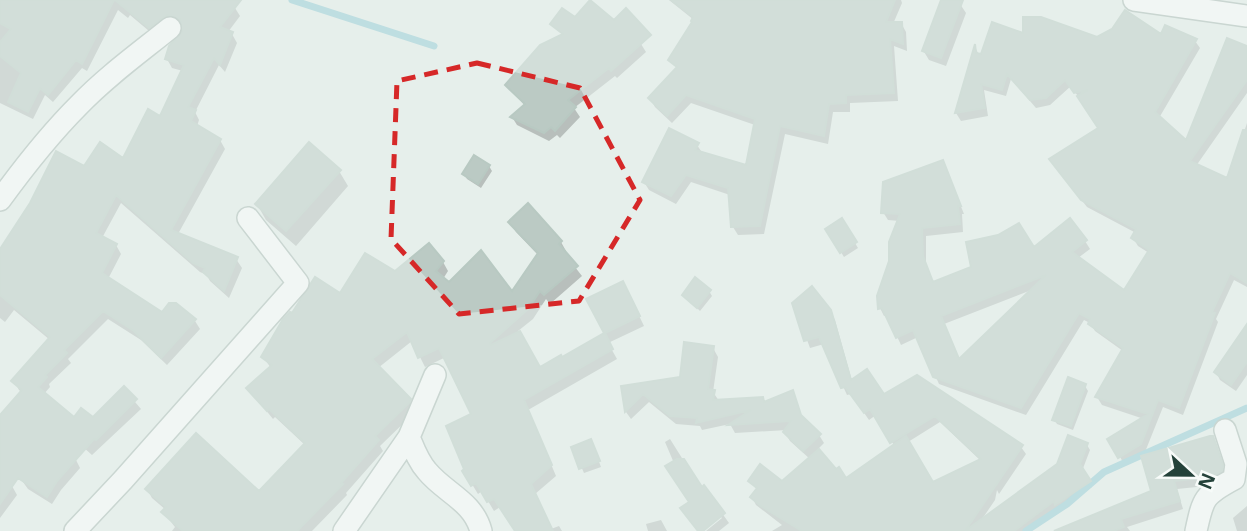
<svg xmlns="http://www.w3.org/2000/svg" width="1247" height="531" viewBox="0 0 1247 531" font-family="'Noto Sans',sans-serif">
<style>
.shadow{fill:#0003;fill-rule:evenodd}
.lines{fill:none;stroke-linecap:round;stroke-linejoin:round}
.stream{stroke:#8ec9d4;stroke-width:7}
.building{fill:#bbcac4;stroke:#b8c9c2;stroke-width:2;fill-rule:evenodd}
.minor-casing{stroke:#a8b8b2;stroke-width:24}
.minor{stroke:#fff;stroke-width:21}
.marked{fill:none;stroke:#d62828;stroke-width:5;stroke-dasharray:14 9;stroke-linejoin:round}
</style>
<rect width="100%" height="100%" fill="#e6efeb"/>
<path class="shadow" d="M0,0H223L235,8L240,16L228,32L232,34L237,43L225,72L219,65L195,112L199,120L197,126L220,140L225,149L178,234L236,259L242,268L229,298L210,281L207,275L200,272L121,203L102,238L116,245L121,254L108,279L162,314L176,305L195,321L200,329L167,365L141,340L108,319L68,359L71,363L49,384L50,387L35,404L19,390L14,381L50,340L14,310L5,322L0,318V253L85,168L124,160L161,118L183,71L172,68L167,59L184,34L185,27L181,24L173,23L155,36L130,15L128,18L118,10L87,71L82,68L53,102L45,95L33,119L0,103Z
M669,0H901L902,3L893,24L901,23L906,32L907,51L894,46L898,101L850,103V112H833L828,144L785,134L764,234L738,235L733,227L730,195L691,182L676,204L649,190L644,182L697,145L703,154L747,168L755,125L691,103L672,123L655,107L650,98L689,83L694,20Z
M943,0L960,4L966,13L946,66L929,60L923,50Z
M1025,35L1097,39L1162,37L1195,41L1200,48L1159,118L1186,142L1247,48V93L1196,166L1228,181L1247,123V287L1234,280L1216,319L1218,322L1183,415L1163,407L1145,452L1124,464L1110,439L1144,419L1102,405L1097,397L1123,351L1095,331L1090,323L1084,320L1026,415L939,384L918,337L901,345L887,315L884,316L880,308L900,221L888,220L883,212L943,162L964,214H962L963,232L926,236V266L933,284L1033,249L1085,241L1090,249L1078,258L1124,292L1149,253L1138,246L1133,238L1136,233L1087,207L1056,167L1100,129L1071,86L1050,105L1036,108L1011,79L1006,96L984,90L988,116L961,121L956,113L976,49L979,55ZM1034,289L959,361L944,324Z
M641,44L646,52L617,78L615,76L574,108L580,117L560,138L557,135L549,141L517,125L512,117L525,106L513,91Z
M489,166L492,171L481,188L467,179L464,174Z
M339,171L348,186L296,246L266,220L257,204Z
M841,220L858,248L844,257L827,229Z
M510,223L561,242L566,251L564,253L582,276L550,304L546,299L533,319L518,331L540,369L606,334L589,300L628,293L644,326L608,343L617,359L528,410L556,476L535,494L551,529L559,526L562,531H516L500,507L494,511L482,491L478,494L464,471L473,415L446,357L425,367L412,341L378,368L409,400L415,410L414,413L380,446L383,451L346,493L347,495L312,531H172L175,527L164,513L166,510L152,498L147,489L259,493L305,445L275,417L273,419L248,388L271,368L263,357L340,295L395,274L443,262L448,271L443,279L449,284L512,294L538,255L516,232Z
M709,291L712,296L700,311L684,295Z
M794,304L830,311L835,320L852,381L883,396L1021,447L1026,454L999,494L997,490L995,500L974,531H772L782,525L756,505L752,497L757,490L750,481L782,483L810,459L790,441L785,432L787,430L735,433L730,424L702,430L700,426L676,424L649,402L631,419L626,412L623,387L681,378L713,348L718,357L713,392L719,401L765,403L792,393L803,419L819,435L824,443L817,450L846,480L895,447L876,415L869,420L851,394L847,395L824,344L810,348ZM940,422L981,461L932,484L908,442Z
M1247,328V375L1236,391L1220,380L1216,372Z
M1085,386L1088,391L1073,430L1057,424L1054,419Z
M124,389L141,409L92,455L73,438Z
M0,418L76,460L80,468L61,490L52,504L28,489L0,450Z
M1212,438L1226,475L1216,485L1177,489L1183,509L1127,527L1130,531H1055L1153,492Z
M670,439L702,490L704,488L729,523L719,531H706L722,518L720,516L700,531L691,503L665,442Z
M1087,445L1090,450L1082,471L1092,487L1026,531H1006Z
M593,446L601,467L584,473L573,448Z
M0,479L12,486L17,495L0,518Z
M1247,506V531H1237L1233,518Z
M661,520L667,531H648L646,524Z"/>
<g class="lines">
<path class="stream" d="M292,0L434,46
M1026,531L1067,504L1104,472L1247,408"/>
</g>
<path class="building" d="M0,0H114L82,64L76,60L48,95L40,88L28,112L8,102L21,73L0,56V42L11,29L0,23Z
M115,0H241L220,27L233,32L220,65L214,58L188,107L196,110L191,121L221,139L171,230L238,257L224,291L203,272L205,268L193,263L116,195L96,233L117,244L102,273L162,312L169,303H176L196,319L161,358L134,331L103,311L64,350L67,353L45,375L47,377L38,387L74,417L81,408L93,417L124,386L137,399L96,440L94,439L57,481L47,497L18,478L0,504V415L22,390L11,381L50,337L0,295V249L30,203L56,151L84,166L100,142L123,158L148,109L160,116L184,65L165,59L169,46L182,32L180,19L167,15L149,28Z
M590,0L614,20L626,8L651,35L611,71L609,68L568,100L576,107L555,131L551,127L544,133L510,117L525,104L505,85L540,45L563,34L550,24L562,8L575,17Z
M671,0H895L886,22H902L903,44L890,39L894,93L846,95V103L829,104L824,136L780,126L760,226L731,227L728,188L686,175L671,196L642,182L669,128L699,143L695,150L746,165L755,119L686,95L667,116L648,98L677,67L668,60L692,22L691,21L693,17Z
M941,0H963L941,58L922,51Z
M1125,10L1161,34L1165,25L1197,39L1155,112L1186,140L1227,38L1247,46V80L1190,161L1227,178L1243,130H1247V283L1230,273L1212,312L1215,313L1179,408L1158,400L1141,444L1118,458L1107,439L1148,414L1095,397L1123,348L1088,324L1090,319L1079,313L1021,408L933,377L913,330L896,338L882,308L878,309L877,296L889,261V242L900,214L881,213L883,182L943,160L961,206H958L960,224L922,228L923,256L933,282L971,267L966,242L998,235L1019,223L1034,247L1070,218L1087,240L1072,252L1124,290L1149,250L1131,238L1136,229L1081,200L1049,159L1098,128L1077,96L1088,90L1074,93L1065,80L1046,98L1030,100L1007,74L1002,90L981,84L985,108L955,113L975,44L976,53L981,54L992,22L1023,33V17H1041L1097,37L1112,29ZM1046,275L959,359L941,316Z
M309,142L341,170L286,231L255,204Z
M474,155L490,165L478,184L462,174Z
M528,203L562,241L559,244L578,266L544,295L540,291L528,309L490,343L491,345L520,331L540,367L561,355L562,357L604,333L586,299L623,281L640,316L605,333L613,349L524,400L552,465L531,484L553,531H515L494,499L487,502L476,483L471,486L462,471L464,469L446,426L471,414L439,348L418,358L407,332L372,359L411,399L409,403L375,436L379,440L341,483L343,484L297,531H183L161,512L166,507L145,489L196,433L259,491L305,443L269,409L267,411L246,388L272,365L261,357L283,319L290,312L292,313L315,277L340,293L365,253L395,271L429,243L444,261L436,271L449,282L481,250L512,291L538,253L508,222Z
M842,218L857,242L840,253L825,229Z
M695,277L711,290L697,308L682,295Z
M812,286L831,310L851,380L867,369L884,394L917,375L1023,445L965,531L1057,464L1068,435L1088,443L1080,464L1091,481L1055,505L1054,501L1014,531H802L761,506L750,497L757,488L748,481L760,464L782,481L819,449L836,469L839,467L846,478L906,436L933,482L981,459L935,416L890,443L870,409L864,413L845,387L841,388L819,337L804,341L792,303Z
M1247,324V362L1231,385L1214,372Z
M684,342L714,346L708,389L715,390L713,400L763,397L764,402L793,390L801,415L821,434L803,451L783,432L791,421L728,425L751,410L696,423L697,418L670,416L643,394L625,412L621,386L680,377Z
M1068,377L1086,384L1071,426L1052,420Z
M1210,436H1213L1223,465L1222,471L1211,477L1174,481L1180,501L1121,519L1124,527L1113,531H1054L1151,491L1141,456Z
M591,439L600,461L579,469L571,447Z
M677,459H684L702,487L704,485L725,513L703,531H698L680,508L689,502L665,466Z"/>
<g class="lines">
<defs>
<path id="minor" d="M1134,0L1247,16
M0,200C24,167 50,134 79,105C107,76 139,53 170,28
M409,437C414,449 418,461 427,471C445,493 473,501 481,531
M75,531L123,480L298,283L248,218
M344,531L409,437L435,375
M1196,531C1203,498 1204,495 1234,479L1236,464L1225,430"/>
</defs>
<use href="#minor" class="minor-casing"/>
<use href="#minor" class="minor"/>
</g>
<path d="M0 0H1247V531H0ZM477,63L580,88L640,200L579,301L459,314L391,239L397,81Z" fill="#e6efeb" fill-opacity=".55" fill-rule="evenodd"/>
<path class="marked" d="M477,63L580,88L640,200L579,301L459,314L391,239L397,81Z"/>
<g transform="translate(1191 475) rotate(112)" stroke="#f7fbf9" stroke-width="5" paint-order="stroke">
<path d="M0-5L12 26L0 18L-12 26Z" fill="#24423a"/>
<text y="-10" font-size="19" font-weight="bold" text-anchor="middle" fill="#24423a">N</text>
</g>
</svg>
